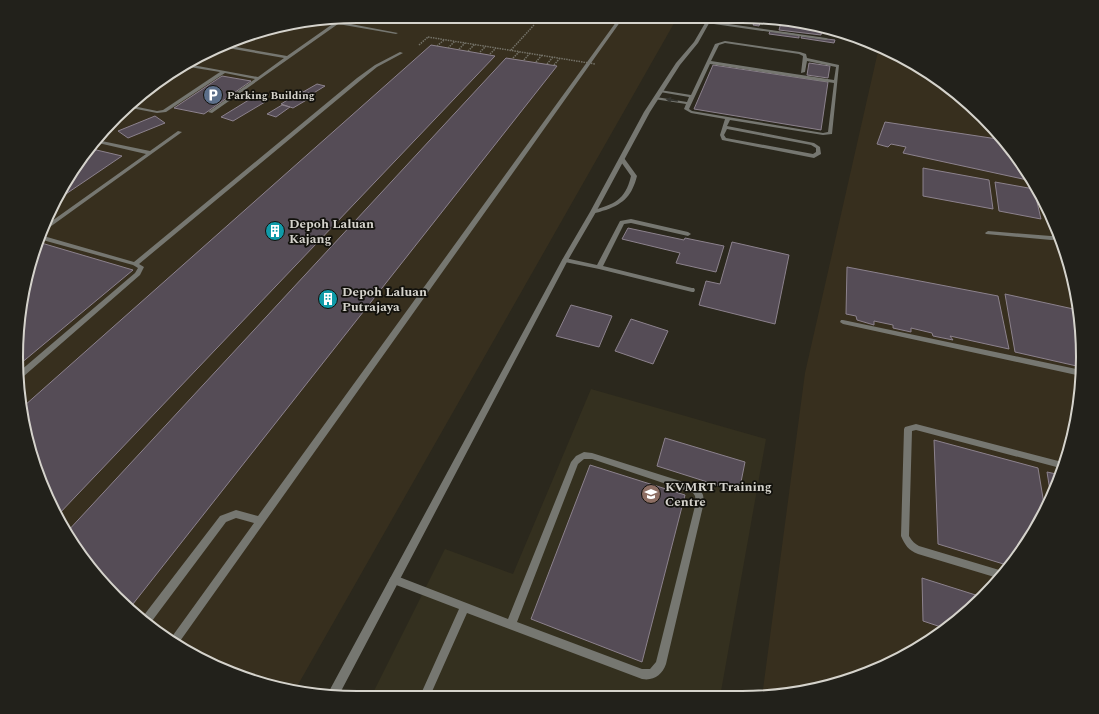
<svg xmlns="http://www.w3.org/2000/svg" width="1099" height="714" viewBox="0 0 1099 714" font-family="Spectral,serif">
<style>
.industrial{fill:#372f1e}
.built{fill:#34301f}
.building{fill:#554c56;stroke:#8c828d}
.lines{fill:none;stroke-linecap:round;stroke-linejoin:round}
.path{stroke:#747268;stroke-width:1.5;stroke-dasharray:1.5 1;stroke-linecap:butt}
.lane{fill:#767771;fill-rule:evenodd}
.street{fill:#767771;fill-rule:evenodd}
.path-bridge{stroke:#747268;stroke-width:1.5;stroke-dasharray:1.5 1;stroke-linecap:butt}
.oneway{fill:#35352f}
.labels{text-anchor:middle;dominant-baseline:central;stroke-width:3.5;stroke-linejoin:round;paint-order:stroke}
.far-poi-label{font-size:11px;font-weight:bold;fill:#d5d3cc;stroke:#12110c;text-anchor:start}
.poi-label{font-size:13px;font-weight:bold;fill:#d5d3cc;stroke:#12110c;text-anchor:start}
.rim{fill:none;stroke:#d5d3cc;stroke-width:2}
</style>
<rect width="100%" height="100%" fill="#2b281d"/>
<path class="industrial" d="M357,16L677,18L295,690L206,663L132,613L62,528L28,445L17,334L42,227L87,149L167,74L248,34Z
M879,47L893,51L967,101L1013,150L1048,206L1071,269L1082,335L1080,402L1065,467L1037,528L998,582L949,628L893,663L830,686L762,697L805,373Z"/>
<path class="built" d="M591,389L766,439L720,697L372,695L445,549L513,574Z"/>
<path class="building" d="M756,19H761L759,26L753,25Z
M782,19L822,30L821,35L779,30Z
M770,31L799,35V38L769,34Z
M802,36L835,40L834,43L801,38Z
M431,45L495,56L57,516L28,445L24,406Z
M506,58L557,66L129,609L66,533Z
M809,63L830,66L828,78L807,75Z
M713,65L828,82L821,130L694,109Z
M222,76L251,81L204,114L174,108Z
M317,84L325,86L312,94L303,92Z
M302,91L315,95L293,108L281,104Z
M252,98L265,102L233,121L221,117Z
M282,105L290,107L276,117L267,114Z
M155,116L165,123L128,138L118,131Z
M885,122L1004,140L1013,150L1032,181L903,153L906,147L891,144L888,147L877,144Z
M88,148L122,156L57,200L87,149Z
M923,168L989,180L993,209L923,196Z
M995,182L1034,189L1041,219L999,211Z
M628,228L684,240L685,238L724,246L716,272L676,263L680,253L622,239Z
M38,242L133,270L20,364L17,334Z
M732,242L789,255L775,324L699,305L706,281L720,284Z
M847,267L998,296L1009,349L950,336L953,340L933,336L932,333L911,328V332L893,328V325L874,321V325L857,320L856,316L846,314Z
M1005,294L1078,310L1082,335L1081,367L1015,352Z
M571,305L612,316L599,347L556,336Z
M631,319L668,331L653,364L615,351Z
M665,438L745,462L739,492L657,466Z
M934,440L1038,468L1045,510L1037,528L1010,566L938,544Z
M590,465L685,495L642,662L531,619Z
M1047,472L1061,475L1051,497Z
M922,578L982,597L947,629L923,621Z"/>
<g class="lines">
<path class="path" d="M419,45L428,37
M437,46L444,40
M448,48L455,41
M459,49L465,43
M511,50L534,25
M468,51L475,44
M480,52L486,46
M490,54L496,48
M513,58L519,52
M524,60L530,53
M536,62L542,55
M547,64L553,57
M554,65L560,58"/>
<path class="lane" d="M619,18H623L178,644L170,639L171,638L254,523L236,518L226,522L149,625L141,619L220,516L236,510L258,516Z
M330,20L398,33L396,34L338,24L212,113L208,112L255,79L225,73L166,112L157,113L131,108L133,106L157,111L163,110L220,72L183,66L187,64L258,77L284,58L222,47L225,45L287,56L334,23L325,21Z
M708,21L826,38L828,39L826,40L707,23L706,22Z
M725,41L800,52L806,54L807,58L839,65L832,134L823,135L730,120L727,126L814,143L820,147L821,154L814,158L722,140L720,135L725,119L691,113L684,109L686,104L654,99V98L656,97L687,102L689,97L660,92L658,91L660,90L691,95L715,44ZM725,43L799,54L803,56L801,73L805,72L807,61L836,67L834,80L711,61L719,45ZM710,64L834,83L828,132L823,133L692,111L689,109ZM727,129L811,145L816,148V152L813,154L726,138L724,135Z
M400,52L403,53L377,67L361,80L139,264L144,267L140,275L24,376L21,377L20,371L135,273L138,268L133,265L39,239L40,235L134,262L357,78L375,65Z
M178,131L182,132L43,232L40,233L42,228L146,154L94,142L97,140L150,151Z
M622,157L624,158L637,176C632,195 625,203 606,210C601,211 596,214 591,213V211C614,204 625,201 631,176L619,159Z
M631,219L688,232L691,234L688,236L631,223L624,224L603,266L692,288H694L695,290L694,292H692L599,269L565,262L562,260L565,258L597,265L620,221Z
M988,231L1051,236L1059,235L1060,239L1051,240L986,234L985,233Z
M841,320H843L1081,370V376L843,324L840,322Z
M916,424L1066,463L1064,469L916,430L912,431L909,536C912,541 915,544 919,546L1006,572L1001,579L918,554C908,550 905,545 901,536L904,429L905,427Z
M584,452L592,453L696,486L699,487L703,495L704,502L666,664C662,675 654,681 642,679L467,613L430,696H420L459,609L391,583L389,580L391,577L394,575L508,619L571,462L576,456ZM584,459H592L693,493L695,496L696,502L656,662L650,669H642L517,622L578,464Z"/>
<path class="street" d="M708,18H712L698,43L680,65L650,112L596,212L568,260L339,695H327L562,260L590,212L644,112L676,63L694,42Z"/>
<path class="path-bridge" d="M428,37L595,64"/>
</g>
<defs><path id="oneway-solid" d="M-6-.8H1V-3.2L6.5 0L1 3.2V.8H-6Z"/></defs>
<use class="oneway" href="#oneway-solid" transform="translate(672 100) rotate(-171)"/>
<defs>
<symbol id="parking-disc" viewBox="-11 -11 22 22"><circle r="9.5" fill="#5c6f8a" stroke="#12110c"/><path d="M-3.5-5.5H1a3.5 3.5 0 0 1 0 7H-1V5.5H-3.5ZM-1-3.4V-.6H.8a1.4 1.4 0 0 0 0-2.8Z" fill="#fff"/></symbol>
<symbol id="building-disc" viewBox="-11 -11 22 22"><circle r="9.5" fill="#0f9aa8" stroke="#12110c"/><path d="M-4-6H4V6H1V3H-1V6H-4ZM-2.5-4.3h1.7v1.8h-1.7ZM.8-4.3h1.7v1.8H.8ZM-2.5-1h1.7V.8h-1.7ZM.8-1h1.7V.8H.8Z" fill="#fff"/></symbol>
<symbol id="school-disc" viewBox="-11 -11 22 22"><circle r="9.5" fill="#8d6e63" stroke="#12110c"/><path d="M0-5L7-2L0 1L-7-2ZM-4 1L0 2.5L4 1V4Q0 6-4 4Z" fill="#fff"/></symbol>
</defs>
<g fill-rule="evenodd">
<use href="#parking-disc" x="202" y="84" width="22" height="22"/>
<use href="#building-disc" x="264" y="220" width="22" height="22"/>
<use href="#building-disc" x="317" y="288" width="22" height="22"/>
<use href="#school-disc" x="640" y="483" width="22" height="22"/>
</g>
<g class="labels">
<g class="far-poi-label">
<text x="227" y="95">Parking Building</text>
</g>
<g class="poi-label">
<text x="289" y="224">Depoh Laluan<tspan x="289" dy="15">Kajang</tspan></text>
<text x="342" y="292">Depoh Laluan<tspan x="342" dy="15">Putrajaya</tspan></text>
<text x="665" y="487">KVMRT Training<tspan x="665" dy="15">Centre</tspan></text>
</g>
</g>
<path d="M0 0H1099V714H0ZM357 23H742A334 334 0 0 1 1076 357V357A334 334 0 0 1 742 691H357A334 334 0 0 1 23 357V357A334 334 0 0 1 357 23Z" fill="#22211b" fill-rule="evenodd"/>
<path class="rim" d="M357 23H742A334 334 0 0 1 1076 357V357A334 334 0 0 1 742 691H357A334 334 0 0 1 23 357V357A334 334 0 0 1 357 23Z"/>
</svg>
